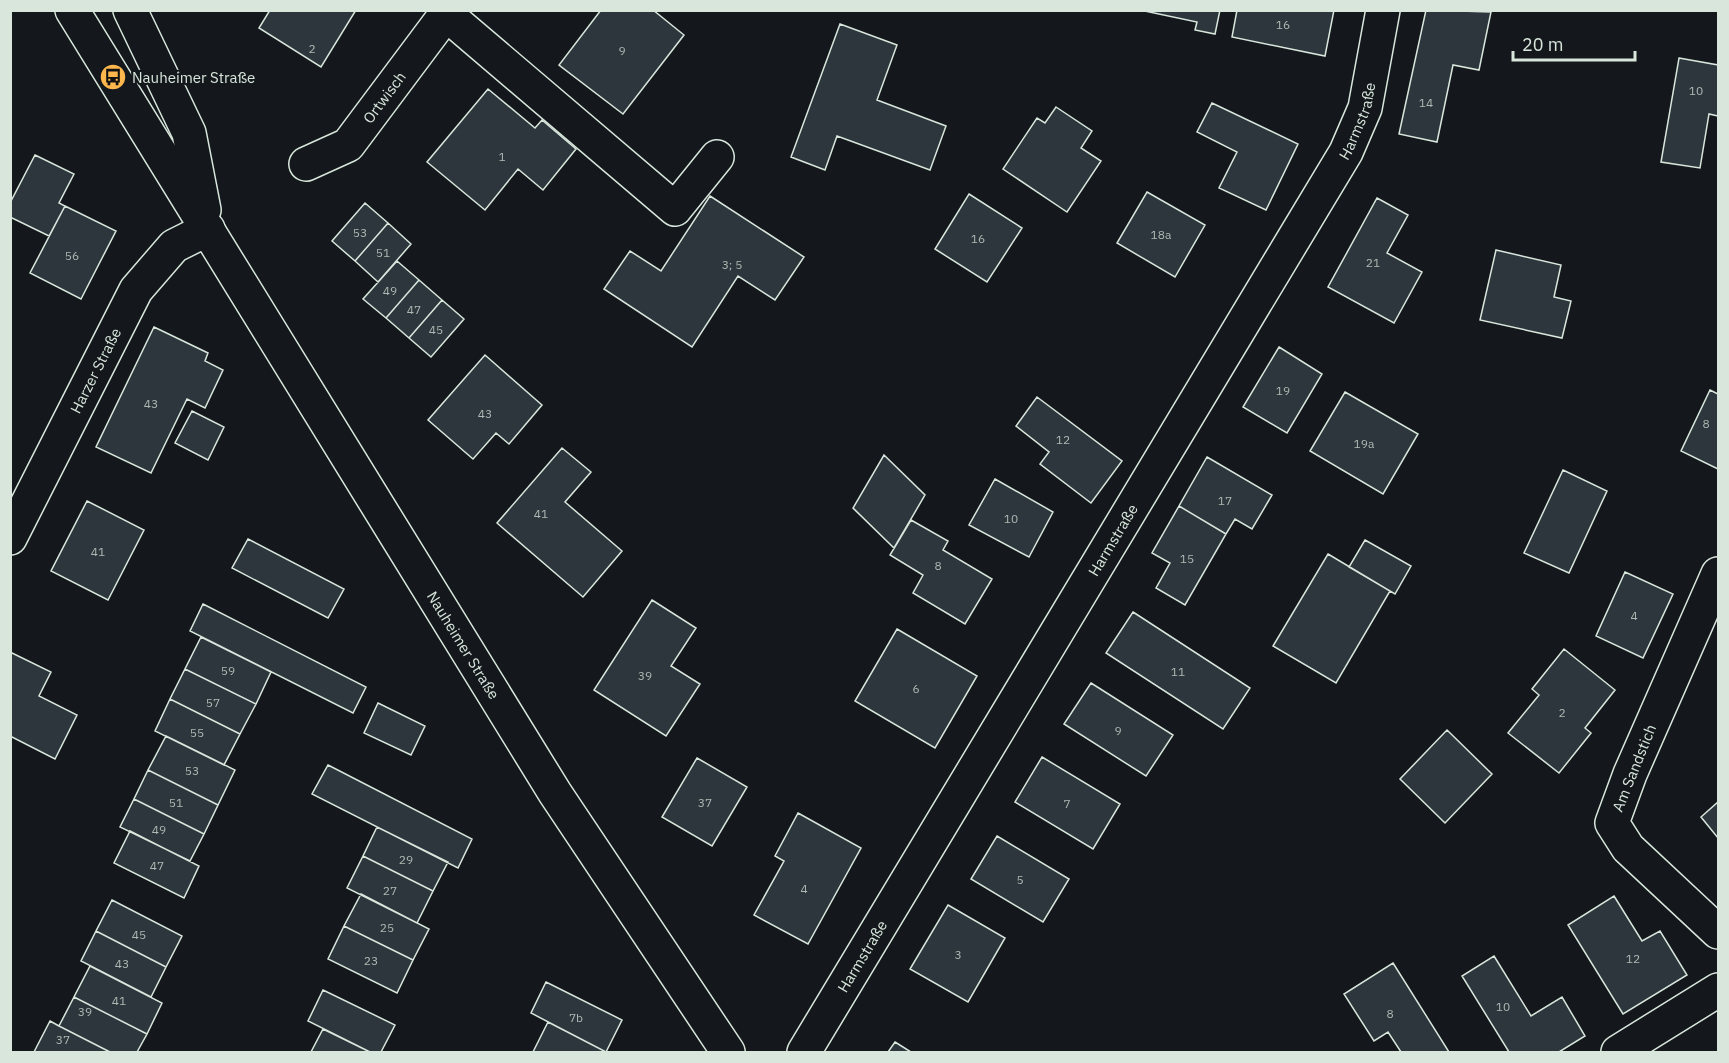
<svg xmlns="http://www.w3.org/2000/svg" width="1729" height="1063" viewBox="0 0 1729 1063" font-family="'IBM Plex Sans',sans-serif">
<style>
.building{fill:#2c363c;stroke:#d8e6dc;stroke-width:1.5}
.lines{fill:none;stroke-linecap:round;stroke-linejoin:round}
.minor-casing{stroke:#d8e6dc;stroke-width:36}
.minor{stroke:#14181c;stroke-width:33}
.labels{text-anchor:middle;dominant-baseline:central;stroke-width:4.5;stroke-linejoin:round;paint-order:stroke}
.number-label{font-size:12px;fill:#adbab4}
.poi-label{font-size:15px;fill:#d8e6dc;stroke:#14181c;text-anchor:start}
.street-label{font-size:15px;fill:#d8e6dc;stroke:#14181c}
</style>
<rect width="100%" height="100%" fill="#14181c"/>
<path class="building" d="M270,10H356L321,67L259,28Z
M601,10H653L684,35L623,114L559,65Z
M1140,10H1220L1215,34L1195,30L1197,22Z
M1237,10H1334L1325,56L1232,37Z
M1426,10L1491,12L1479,70L1453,65L1437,142L1399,134Z
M840,24L897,45L877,100L946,126L930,170L837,136L825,170L791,157Z
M1679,58L1718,65V116L1709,114L1700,168L1661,162Z
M488,89L535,128L542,120L576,149L543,190L518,169L485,210L427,162Z
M1212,103L1298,144L1266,210L1219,188L1237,152L1197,132Z
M1056,107L1092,131L1081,148L1101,161L1067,212L1003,169L1037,118L1045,123Z
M35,155L74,174L59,203L65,206L49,236L10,217V203Z
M1147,192L1205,225L1175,277L1117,243Z
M969,194L1022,228L987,282L935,249Z
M710,196L804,257L775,300L738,276L692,347L604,289L630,251L661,271Z
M1377,198L1408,215L1387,253L1422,272L1394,323L1328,287Z
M365,203L388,223L355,261L332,241Z
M65,206L116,231L81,299L30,273Z
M388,223L411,244L378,282L355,261Z
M1496,250L1561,265L1554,297L1571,301L1562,338L1480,320Z
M397,261L419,280L386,318L363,299Z
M419,280L442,300L409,338L386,318Z
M442,300L464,319L431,357L409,338Z
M154,327L208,353L205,361L223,370L205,408L187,399L151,473L96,447Z
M1279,347L1322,374L1287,433L1243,407Z
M485,355L542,405L509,444L496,433L473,459L428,420Z
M1710,390L1718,394V469L1681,451Z
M1345,392L1418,434L1383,494L1310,451Z
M1037,397L1122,461L1091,503L1040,464L1049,452L1016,426Z
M192,411L224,427L208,460L175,443Z
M562,448L591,472L565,502L622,551L583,597L497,523Z
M884,455L925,495L894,548L853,508Z
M1207,457L1272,495L1252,529L1235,519L1226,534L1179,506Z
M1563,470L1607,491L1569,573L1524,553Z
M995,479L1053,512L1029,557L969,525Z
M87,501L144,530L108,600L51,571Z
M1179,506L1226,534L1185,605L1156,588L1170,563L1152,553Z
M911,520L948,541L943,550L992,579L965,624L913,593L923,575L890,555Z
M248,539L344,589L328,618L232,568Z
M1365,540L1411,566L1395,594L1349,567Z
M1328,554L1390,591L1336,683L1273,646Z
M1625,572L1673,594L1643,658L1596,636Z
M652,600L696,628L671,666L700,684L666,736L594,690Z
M203,604L366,687L353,713L190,631Z
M1133,612L1250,688L1223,729L1106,653Z
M897,629L977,676L935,748L855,701Z
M201,637L271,672L256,704L185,669Z
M1564,649L1615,690L1585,728L1591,733L1559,773L1508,733L1539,695L1532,689Z
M10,652L51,672L39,696L77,715L55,759L10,736Z
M185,669L256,704L240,734L170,699Z
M1091,683L1173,735L1146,776L1064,724Z
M170,699L240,734L224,765L155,731Z
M378,703L425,726L411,755L364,733Z
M1447,730L1492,774L1445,823L1400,779Z
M166,736L235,770L218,805L148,770Z
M1042,757L1120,804L1093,849L1015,802Z
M697,758L747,787L712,846L662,817Z
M328,765L472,839L458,868L312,794Z
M148,770L218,805L204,834L134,799Z
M134,799L204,834L190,861L120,827Z
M1718,802V838L1701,817Z
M798,813L861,848L808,944L754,915L784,861L775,856Z
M377,827L448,862L433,891L363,856Z
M130,831L199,866L184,898L114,863Z
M997,836L1069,879L1043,922L971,879Z
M363,856L433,891L417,923L347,888Z
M361,894L429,929L413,960L344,926Z
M1614,896L1642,941L1660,931L1687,975L1623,1014L1568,925Z
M112,900L182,936L166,967L96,931Z
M948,905L1005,938L968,1002L910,969Z
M344,926L413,960L397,993L328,959Z
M96,931L166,967L151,997L81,961Z
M1494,956L1531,1016L1562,997L1585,1036L1559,1052H1509L1462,976Z
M1393,963L1449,1052H1401L1388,1032L1374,1041L1344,994Z
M90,966L162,1003L147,1034L74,997Z
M546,982L622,1020L606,1052L531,1013Z
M323,990L395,1025L381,1052H370L308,1021Z
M74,997L147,1034L137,1052H110L59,1026Z
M50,1021L59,1026L110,1052H34Z
M548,1022L606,1052H608H533Z
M323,1029L370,1052H311Z
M895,1042L911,1052H888Z"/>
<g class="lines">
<defs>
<g id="minor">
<path id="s1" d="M72,10L555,793L728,1052"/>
<path d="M130,10L189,133L204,210"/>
<path d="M446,14L675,209L717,157"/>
<path id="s2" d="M306,164L348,145L449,10"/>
<path id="s3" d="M10,538L136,290L174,246L208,229"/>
<path d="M1718,574L1630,774L1612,823L1628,848L1718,932"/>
<path id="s4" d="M804,1052L1346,152L1365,108L1383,10"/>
<path d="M1618,1052L1718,990"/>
</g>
</defs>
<use href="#minor" class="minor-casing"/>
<use href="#minor" class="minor"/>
</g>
<defs>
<symbol id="bus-disc" viewBox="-11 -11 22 22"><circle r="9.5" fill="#ffb74d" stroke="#14181c"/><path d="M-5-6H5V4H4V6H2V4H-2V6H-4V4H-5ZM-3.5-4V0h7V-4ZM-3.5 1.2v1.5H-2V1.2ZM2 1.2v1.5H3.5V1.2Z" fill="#111"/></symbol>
</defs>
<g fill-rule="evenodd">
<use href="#bus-disc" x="98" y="62" width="30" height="30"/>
</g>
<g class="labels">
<g class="number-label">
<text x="1283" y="24">16</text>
<text x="312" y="48">2</text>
<text x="622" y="50">9</text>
<text x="1696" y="90">10</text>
<text x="1426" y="102">14</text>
<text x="502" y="156">1</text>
<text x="360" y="232">53</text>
<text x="1161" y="234">18a</text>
<text x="978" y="238">16</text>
<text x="383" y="252">51</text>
<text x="72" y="255">56</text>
<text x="1373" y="262">21</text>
<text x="732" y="264">3; 5</text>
<text x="390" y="290">49</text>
<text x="414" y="309">47</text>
<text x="436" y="329">45</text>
<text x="1283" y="390">19</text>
<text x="151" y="403">43</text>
<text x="485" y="413">43</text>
<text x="1706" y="423">8</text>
<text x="1063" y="439">12</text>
<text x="1364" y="443">19a</text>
<text x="1225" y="500">17</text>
<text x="541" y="513">41</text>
<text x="1011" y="518">10</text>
<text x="98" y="551">41</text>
<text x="1187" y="558">15</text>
<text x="938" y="565">8</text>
<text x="1634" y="615">4</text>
<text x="228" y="670">59</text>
<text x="1178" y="671">11</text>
<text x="645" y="675">39</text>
<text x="916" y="688">6</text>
<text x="213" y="702">57</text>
<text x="1562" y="712">2</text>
<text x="1118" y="730">9</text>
<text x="197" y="732">55</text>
<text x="192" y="770">53</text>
<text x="176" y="802">51</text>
<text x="705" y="802">37</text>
<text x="1067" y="803">7</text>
<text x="159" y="829">49</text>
<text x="406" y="859">29</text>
<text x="157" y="865">47</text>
<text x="1020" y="879">5</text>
<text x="804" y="888">4</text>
<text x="390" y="890">27</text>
<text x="387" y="927">25</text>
<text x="139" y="934">45</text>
<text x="958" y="954">3</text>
<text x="1633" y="958">12</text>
<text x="371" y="960">23</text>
<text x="122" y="963">43</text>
<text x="119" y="1000">41</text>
<text x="1503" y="1006">10</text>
<text x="85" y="1011">39</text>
<text x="1390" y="1013">8</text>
<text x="576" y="1017">7b</text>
<text x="63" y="1039">37</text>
</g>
<g class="poi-label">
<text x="132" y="77">Nauheimer Straße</text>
</g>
<g class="street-label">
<text stroke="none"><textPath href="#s2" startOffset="106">Ortwisch</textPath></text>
<text stroke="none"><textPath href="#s4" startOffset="1084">Harmstraße</textPath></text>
<text stroke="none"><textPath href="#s3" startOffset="188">Harzer Straße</textPath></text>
<text stroke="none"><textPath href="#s4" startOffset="598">Harmstraße</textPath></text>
<text stroke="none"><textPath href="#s1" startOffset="746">Nauheimer Straße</textPath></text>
<text transform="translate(1634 768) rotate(-68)">Am Sandstich</text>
<text stroke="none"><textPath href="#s4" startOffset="112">Harmstraße</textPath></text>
</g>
</g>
<rect width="1729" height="1063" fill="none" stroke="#d8e6dc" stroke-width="24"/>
<path d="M1513 51v9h122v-9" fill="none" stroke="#d8e6dc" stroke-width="3"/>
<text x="1522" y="51" font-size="18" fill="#d8e6dc" stroke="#14181c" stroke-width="4.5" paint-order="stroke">20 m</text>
</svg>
